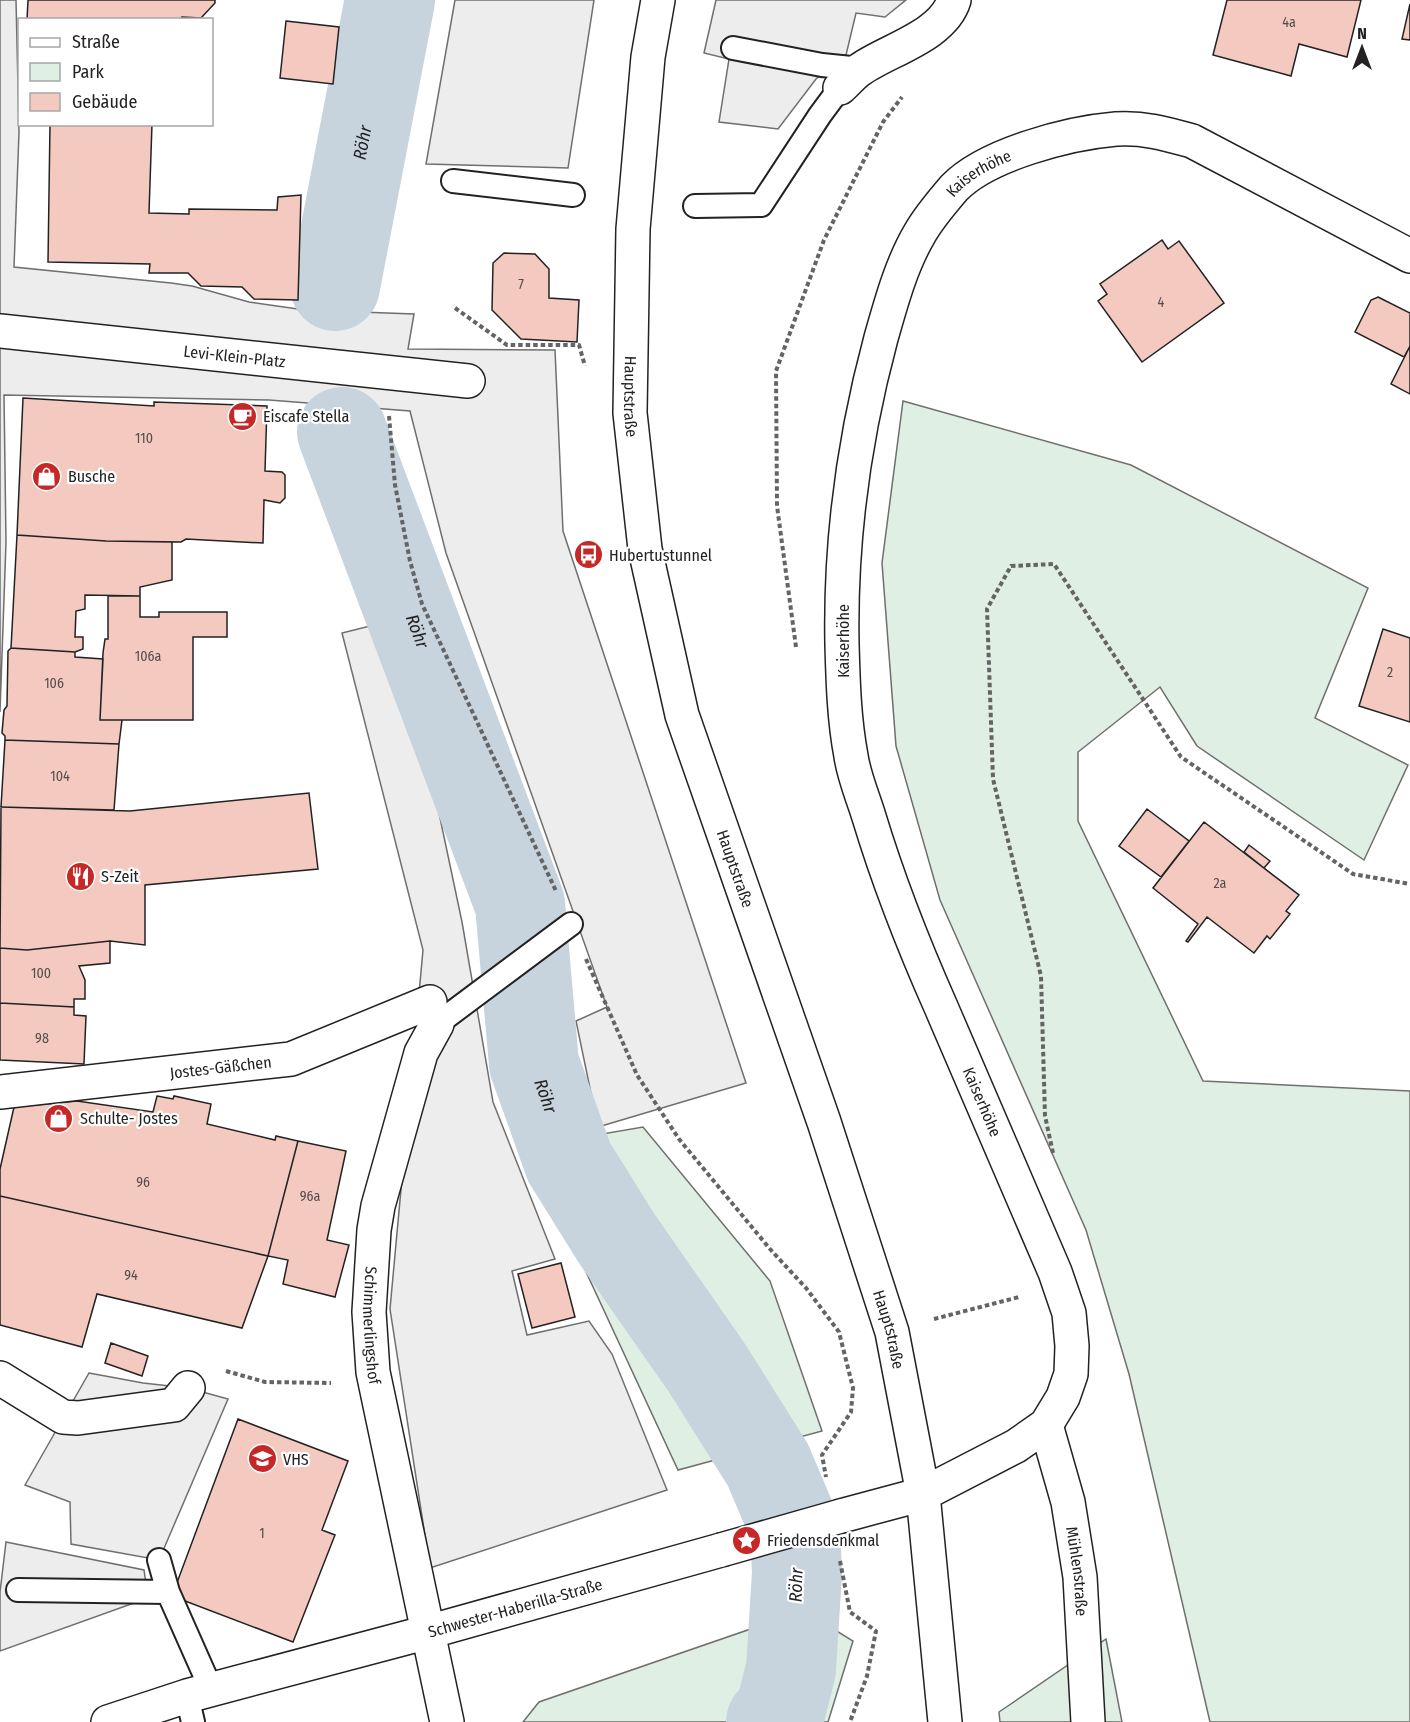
<svg xmlns="http://www.w3.org/2000/svg" width="1410" height="1722" viewBox="0 0 1410 1722" font-family="'Fira Sans Condensed',sans-serif">
<style>
.green{fill:#e0efe3;stroke:#6f6f6f;stroke-width:1.5}
.parking{fill:#ededed;stroke:#6f6f6f;stroke-width:1.5}
.lines{fill:none;stroke-linecap:round;stroke-linejoin:round}
.river{stroke:#c7d3dd;stroke-width:90}
.building{fill:#f3c9c0;stroke:#222;stroke-width:1.5}
.lane-casing{stroke:#222;stroke-width:26}
.street-casing{stroke:#222;stroke-width:36}
.secondary-casing{stroke:#222;stroke-width:36}
.path{stroke:#646464;stroke-width:4;stroke-dasharray:4.5 3;stroke-linecap:butt}
.lane{stroke:#fff;stroke-width:22}
.street{stroke:#fff;stroke-width:33}
.secondary{stroke:#fff;stroke-width:33}
.secondary-bridge-casing{stroke:#222;stroke-width:36;stroke-linecap:butt}
.secondary-bridge{stroke:#fff;stroke-width:33}
.labels{text-anchor:middle;dominant-baseline:central;stroke-width:4.5;stroke-linejoin:round;paint-order:stroke}
.number-label{font-size:14px;fill:#564c4a}
.street-label{font-size:16px;fill:#222;stroke:#fff}
.poi-label{font-size:16px;fill:#222;stroke:#fff;text-anchor:start}
.water-label{font-size:18px;font-style:italic;fill:#222;stroke:#fff}
</style>
<rect width="100%" height="100%" fill="#fff"/>
<path class="green" d="M903,401L1131,465L1368,588L1315,718L1408,765L1364,860L1197,746L1160,687L1078,752V821L1203,1081L1410,1091V1722H1210L1129,1374L1086,1230L940,900L896,746L882,563Z
M559,965L591,1136L643,1127L770,1281L822,1431L678,1470L503,1093L498,1000Z
M822,1622L853,1641L828,1722H523L539,1702L765,1624Z
M1106,1639L1122,1722H1000L999,1712Z"/>
<path class="parking" d="M0,0H16L19,132L14,267L171,283L192,286L249,302L305,310L414,314L408,349L555,350L563,531L746,1083L598,1127L576,1021L607,1007L446,553L410,411L269,400L4,395L6,542L0,712Z
M455,0H594L568,168L426,164Z
M716,0H906L885,17L856,13L846,55L816,79L778,129L719,122L729,59L704,53Z
M398,619L462,922L493,1102L555,1259L512,1271L527,1335L589,1321L612,1354L667,1490L430,1568L390,1309L423,950L342,633Z
M89,1373L143,1383L188,1388L228,1399L159,1560L71,1544L70,1502L25,1485Z
M6,1542L144,1570L148,1598L0,1651V1592Z"/>
<g class="lines">
<g class="river">
<path id="s1" d="M335,286L390,0"/>
<path id="s2" d="M342,432L520,904L534,1064L569,1162L617,1239L707,1368L768,1465L795,1529L797,1573L791,1669L781,1709L771,1722"/>
</g>
</g>
<path class="building" d="M28,0H215V3L201,18L182,17V20H27Z
M1227,0H1361L1347,57L1299,44L1291,76L1213,55Z
M1410,4V40L1402,39Z
M286,21L339,27L333,84L280,78Z
M50,124H152L149,213L189,214V209L277,210L278,197L301,195L298,300L254,299L242,287L201,286L188,273H149L150,264L48,262Z
M1162,240L1168,249L1179,241L1224,303L1142,362L1098,301L1107,294L1100,284Z
M504,253L535,254L549,269V298L579,300L577,342L521,339L492,310L493,263Z
M1378,297L1410,313V346L1404,357L1355,332L1371,300Z
M1410,346V394L1391,384Z
M23,398L154,406V402L267,406L265,471L282,472L285,475V498L280,503L264,500L263,543L186,539L181,542L106,541L17,535Z
M17,535L106,541L172,542V580L140,587V596L85,595V609L76,611L75,637H83V649L75,652L11,648Z
M108,596H140V617H159V612H227V637H193V720H100L103,653L105,639H108Z
M1383,629L1410,638V722L1359,706Z
M11,648L75,652V657L103,659L100,720H122L119,744L5,740V736L2,733L4,710L7,706L8,651Z
M5,740L119,744L114,810L1,807Z
M309,793L318,869L145,885V945L110,941L27,950L0,948L1,807L130,811Z
M1147,809L1189,841L1161,877L1119,846Z
M1204,822L1299,895L1286,911L1290,914L1270,939L1267,936L1254,953L1207,917L1188,942L1186,941L1198,924L1153,888Z
M1249,845L1270,861L1264,868L1244,852Z
M110,941V963L79,966L85,980V999H74V1007L0,1003V948L27,950Z
M0,1003L74,1007V1015L86,1016L84,1064L0,1060Z
M157,1096L173,1099L174,1096L211,1104L207,1124L275,1140L276,1136L298,1141L268,1256L0,1196V1169L14,1107L77,1101L153,1112Z
M298,1141L346,1151L327,1240L349,1245L335,1297L283,1284L288,1260L268,1256Z
M0,1196L268,1256L242,1328L97,1294L82,1347L0,1325Z
M561,1263L575,1317L532,1328L518,1274Z
M111,1343L148,1356L142,1376L105,1363Z
M238,1419L348,1461L322,1530L335,1535L293,1642L172,1596Z"/>
<g class="lines">
<defs>
<path id="lane" d="M733,48L822,65L861,69
M453,181L573,195
M695,206L761,205L820,115L840,88
M437,1024L571,924
M159,1560L168,1592L211,1689
M18,1590L168,1592
M187,1696L193,1722"/>
<g id="street">
<path d="M840,88C847,82 853,74 861,69C888,50 943,36 954,0"/>
<path id="s3" d="M0,331L468,381"/>
<path id="s4" d="M437,1024L421,1053L378,1206L374,1230L369,1312L373,1372L447,1722"/>
<path id="s5" d="M0,1092L291,1059L430,1002"/>
<path d="M0,1378L63,1417L78,1418L174,1405L188,1388"/>
<path id="s6" d="M1046,1425L1068,1502L1080,1577L1088,1722"/>
<path id="s7" d="M923,1494L1016,1446L1046,1425L1063,1397L1071,1374L1072,1346L1069,1313L1055,1272C1017,1184 979,1096 941,1007C913,944 889,883 869,817C863,797 854,777 851,756C844,719 843,681 842,644C840,541 854,438 881,338C891,303 901,265 920,233C929,217 942,202 954,188C987,154 1069,133 1116,129C1143,127 1167,134 1192,141L1410,256"/>
</g>
<g id="secondary">
<path id="s8" d="M658,0L648,57L633,229L630,413L645,549L682,715L824,1122L892,1332L923,1494L945,1722"/>
<path d="M841,1516L923,1494"/>
<path id="s9" d="M108,1722L187,1696L428,1632L721,1550"/>
</g>
</defs>
<use href="#lane" class="lane-casing"/>
<use href="#street" class="street-casing"/>
<use href="#secondary" class="secondary-casing"/>
<path class="path" d="M455,308L507,345H579L585,366
M389,416L395,485L410,561L422,604L556,891
M796,647L777,506L776,371L824,240L883,122L902,97
M586,959L637,1075L679,1139L770,1249L806,1288L839,1332L853,1388L851,1412L822,1455L826,1477
M1053,1153L1045,1116L1041,976L993,779L987,609L1011,566L1054,564L1181,757L1353,874L1410,884
M934,1319L1019,1297
M226,1371L265,1382L331,1383
M840,1561L850,1612L876,1631L867,1676L850,1722"/>
<use href="#lane" class="lane"/>
<use href="#street" class="street"/>
<use href="#secondary" class="secondary"/>
<defs>
<path id="secondary-bridge" d="M721,1550L841,1516"/>
</defs>
<use href="#secondary-bridge" class="secondary-bridge-casing"/>
<use href="#secondary-bridge" class="secondary-bridge"/>
</g>
<defs>
<symbol id="cafe-disc" viewBox="-11 -11 22 22"><circle r="9.5" fill="#c62828" stroke="#fff"/><path d="M-5.5-4.5H6V0H3Q3 3.5 0 3.5H-2.5Q-5.5 3.5-5.5 0ZM3-3.2v2h1.7v-2ZM-6 4.5H4V6H-6Z" fill="#fff"/></symbol>
<symbol id="shop-disc" viewBox="-11 -11 22 22"><circle r="9.5" fill="#c62828" stroke="#fff"/><path d="M-5-2.5h2.3a2.7 3.5 0 0 1 5.4 0H5L5.5 6h-11ZM-1.5-2.5h3a1.5 2.3 0 0 0-3 0Z" fill="#fff"/></symbol>
<symbol id="bus-disc" viewBox="-11 -11 22 22"><circle r="9.5" fill="#c62828" stroke="#fff"/><path d="M-5-6H5V4H4V6H2V4H-2V6H-4V4H-5ZM-3.5-4V0h7V-4ZM-3.5 1.2v1.5H-2V1.2ZM2 1.2v1.5H3.5V1.2Z" fill="#fff"/></symbol>
<symbol id="restaurant-disc" viewBox="-11 -11 22 22"><circle r="9.5" fill="#c62828" stroke="#fff"/><path d="M-5-6h1v4h1v-4h1v4h1v-4h1v5L-1.5 .5V6h-2V.5L-5-1ZM5-6V6H3V1.5H1.5Q1.5-4 5-6Z" fill="#fff"/></symbol>
<symbol id="school-disc" viewBox="-11 -11 22 22"><circle r="9.5" fill="#c62828" stroke="#fff"/><path d="M0-5L7-2L0 1L-7-2ZM-4 1L0 2.5L4 1V4Q0 6-4 4Z" fill="#fff"/></symbol>
<symbol id="sight-disc" viewBox="-11 -11 22 22"><circle r="9.5" fill="#c62828" stroke="#fff"/><path d="M0-6L1.8-2.2L6-1.7L2.9 1.2L3.7 5.4L0 3.3L-3.7 5.4L-2.9 1.2L-6-1.7L-1.8-2.2Z" fill="#fff"/></symbol>
</defs>
<g fill-rule="evenodd">
<use href="#cafe-disc" x="226" y="400" width="33" height="33"/>
<use href="#shop-disc" x="30" y="460" width="33" height="33"/>
<use href="#bus-disc" x="572" y="538" width="33" height="33"/>
<use href="#restaurant-disc" x="64" y="860" width="33" height="33"/>
<use href="#shop-disc" x="42" y="1102" width="33" height="33"/>
<use href="#school-disc" x="246" y="1442" width="33" height="33"/>
<use href="#sight-disc" x="730" y="1524" width="33" height="33"/>
</g>
<g class="labels">
<g class="number-label">
<text x="1289" y="22">4a</text>
<text x="521" y="284">7</text>
<text x="1161" y="302">4</text>
<text x="144" y="438">110</text>
<text x="148" y="656">106a</text>
<text x="1390" y="672">2</text>
<text x="54" y="683">106</text>
<text x="60" y="776">104</text>
<text x="1220" y="883">2a</text>
<text x="41" y="973">100</text>
<text x="42" y="1038">98</text>
<text x="143" y="1182">96</text>
<text x="310" y="1196">96a</text>
<text x="131" y="1275">94</text>
<text x="262" y="1533">1</text>
</g>
<g class="street-label">
<text stroke="none"><textPath href="#s7" startOffset="1478">Kaiserhöhe</textPath></text>
<text stroke="none"><textPath href="#s3" startOffset="236">Levi-Klein-Platz</textPath></text>
<text stroke="none"><textPath href="#s8" startOffset="398">Hauptstraße</textPath></text>
<text transform="translate(843 641) rotate(-90)">Kaiserhöhe</text>
<text stroke="none"><textPath href="#s8" startOffset="884">Hauptstraße</textPath></text>
<text stroke="none"><textPath href="#s5" startOffset="222">Jostes-Gäßchen</textPath></text>
<text transform="translate(982 1102) rotate(67)">Kaiserhöhe</text>
<text stroke="none"><textPath href="#s4" startOffset="312">Schimmerlingshof</textPath></text>
<text stroke="none"><textPath href="#s8" startOffset="1370">Hauptstraße</textPath></text>
<text stroke="none"><textPath href="#s6" startOffset="150">Mühlenstraße</textPath></text>
<text stroke="none"><textPath href="#s9" startOffset="423">Schwester-Haberilla-Straße</textPath></text>
</g>
<g class="poi-label">
<text x="263" y="416">Eiscafe Stella</text>
<text x="68" y="476">Busche</text>
<text x="609" y="555">Hubertustunnel</text>
<text x="101" y="876">S-Zeit</text>
<text x="80" y="1118">Schulte- Jostes</text>
<text x="283" y="1459">VHS</text>
<text x="767" y="1540">Friedensdenkmal</text>
</g>
<g class="water-label">
<text stroke="none"><textPath href="#s1" startOffset="146">Röhr</textPath></text>
<text stroke="none"><textPath href="#s2" startOffset="213">Röhr</textPath></text>
<text stroke="none"><textPath href="#s2" startOffset="699">Röhr</textPath></text>
<text transform="translate(796 1585) rotate(-88)">Röhr</text>
</g>
</g>
<rect x="18" y="18" width="195" height="108" fill="#ffffff" stroke="#a7a7a7" stroke-width="1.5"/>
<rect x="30" y="38" width="30" height="9" fill="#ffffff" stroke="#a7a7a7" stroke-width="1.5"/>
<text x="72" y="48" font-size="18" fill="#222222">Straße</text>
<rect x="30" y="63" width="30" height="18" fill="#e0efe3" stroke="#a7a7a7" stroke-width="1.5"/>
<text x="72" y="78" font-size="18" fill="#222222">Park</text>
<rect x="30" y="93" width="30" height="18" fill="#f3c9c0" stroke="#a7a7a7" stroke-width="1.5"/>
<text x="72" y="108" font-size="18" fill="#222222">Gebäude</text>
<g transform="translate(1362 48)" stroke="#ffffff" stroke-width="4.5" paint-order="stroke">
<path d="M0-4.5L10 22L0 15L-10 22Z" fill="#222222"/>
<text y="-9" font-size="16" font-weight="bold" text-anchor="middle" fill="#222222">N</text>
</g>
</svg>
